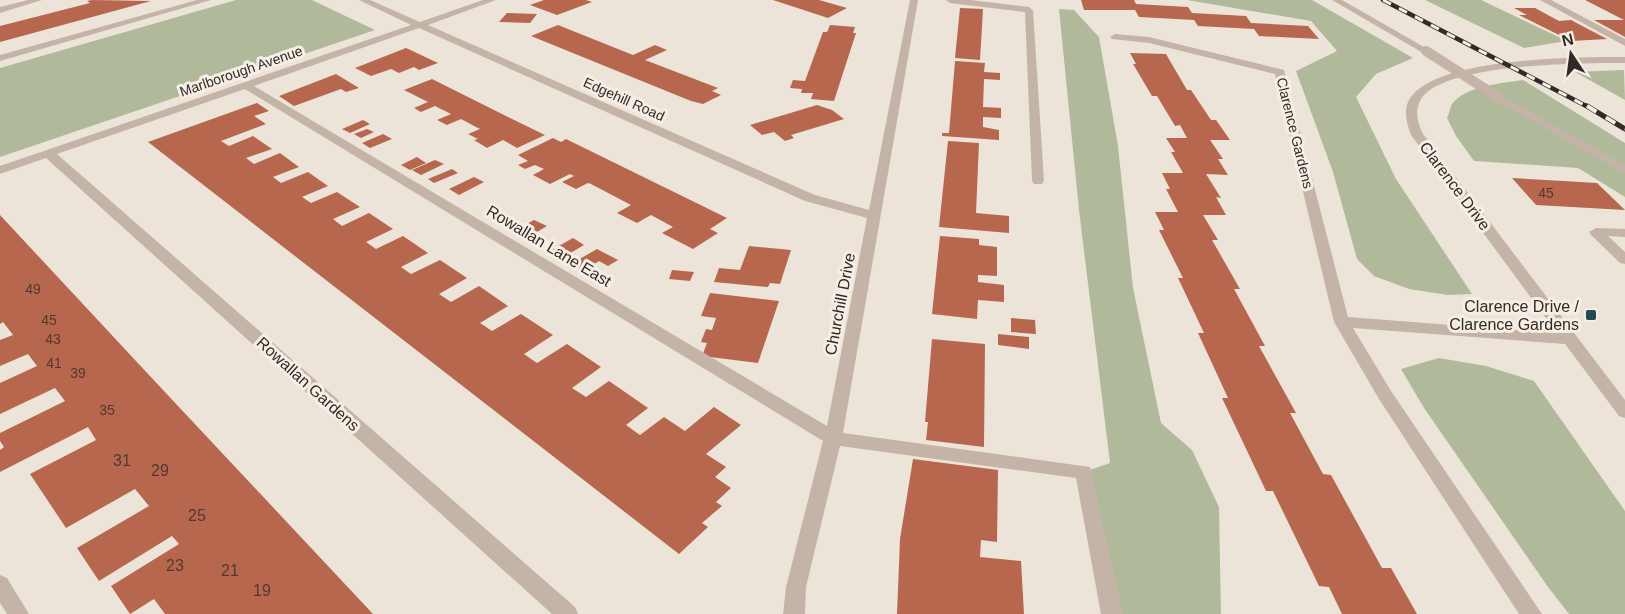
<svg xmlns="http://www.w3.org/2000/svg" width="1625" height="614" viewBox="0 0 1625 614" font-family="Helvetica,sans-serif">
<style>
.green{fill:#b0ba9b}
.building{fill:#b7674e}
.lines{fill:none;stroke-linecap:round;stroke-linejoin:round}
.minor{fill:#c4b4a7;fill-rule:evenodd}
.rail-far1-casing{stroke:#312a26;stroke-width:4.5}
.rail-casing{stroke:#312a26;stroke-width:5}
.rail-far1{stroke:#f6eee5;stroke-width:3;stroke-dasharray:9;stroke-linecap:butt}
.rail{stroke:#f6eee5;stroke-width:4;stroke-dasharray:11;stroke-linecap:butt}
.minor-bridge{stroke:#c4b4a7;stroke-width:10}
.poi-dot{fill:#214b4d;stroke:#f6eee5;stroke-width:2}
.labels{text-anchor:middle;dominant-baseline:central;stroke-width:6;stroke-linejoin:round;paint-order:stroke}
.far-street-label{font-size:14px;fill:#312a26;stroke:#f6eee5}
.number-label{font-size:14px;fill:#523930}
.street-label{font-size:16px;fill:#312a26;stroke:#f6eee5}
.poi-label{font-size:16px;fill:#312a26;stroke:#f6eee5;text-anchor:end}
.near-number-label{font-size:16px;fill:#523930}
</style>
<rect width="100%" height="100%" fill="#ede4d9"/>
<path class="green" d="M236,0H312L375,30L0,157V68Z
M1187,0H1312L1413,58L1376,74L1356,97L1396,179L1472,294L1448,295L1409,289L1374,276L1357,259L1333,172L1296,71L1337,51L1311,21Z
M1425,0H1481L1567,41L1524,48Z
M1059,9L1074,10L1099,37L1118,146L1133,288L1161,423L1192,450L1219,507L1221,614H1112L1084,472L1110,463L1079,210Z
M1624,70L1625,100L1575,72Z
M1523,80L1625,143V197L1578,168L1474,161L1456,136L1447,118C1449,114 1450,108 1452,104C1466,86 1502,83 1523,80Z
M1439,358L1486,366L1534,381L1625,511V614H1569L1548,587L1424,408L1401,369Z"/>
<path class="building" d="M92,0L151,1L0,42V26L90,3L87,1Z
M544,0H586L592,2L557,15L530,5Z
M773,0H819L847,8L828,18Z
M1081,0H1134L1136,4L1188,7L1192,13L1246,16L1251,23L1308,26L1319,39L1259,36L1254,29L1198,26L1194,20L1139,17L1135,10H1084Z
M1585,0H1625V37L1594,20H1624Z
M960,8L983,9L980,60L955,58Z
M1514,8H1535L1559,21L1571,20L1607,39L1571,41L1519,15H1527Z
M507,13L537,14L530,23L499,22Z
M558,25L633,55L655,45L667,50L645,60L718,88L712,91L721,95L703,104L691,101L531,36Z
M830,25L855,27L853,33H856L834,101L811,99L813,93H801L802,89L790,88L793,80L805,81L823,32H827Z
M406,48L438,63L419,70L414,67L399,73L391,69L371,76L355,68Z
M1130,53L1166,54L1187,90H1191L1211,120H1216L1230,140H1210L1223,159H1218L1228,175L1206,174L1221,198L1216,197L1226,215H1203L1218,240H1212L1240,289H1234L1265,346H1259L1296,413H1290L1323,474L1331,475L1382,568H1391L1417,614H1342L1329,587L1319,586L1273,491H1266L1222,398H1228L1198,333H1204L1178,278H1183L1159,230H1164L1155,212H1178L1166,189H1170L1162,173H1183L1171,152H1175L1166,138H1187L1180,125L1175,126L1157,96H1152L1133,64H1136Z
M955,61L985,63L984,72L1000,73V80L984,79L983,107L1001,108V118L983,117V127L999,130V140L942,136V133H949Z
M336,74L359,88L346,92L341,89L294,106L279,96Z
M432,79L504,115L545,135L517,148L503,140L487,148L474,140L478,139L468,134L480,129L476,127L461,119L447,125L437,120L451,114L435,106L421,112L414,108L428,102L404,90Z
M257,103L269,111L254,116L266,124L221,141L229,146L253,136L272,149L246,158L254,164L280,153L299,167L273,177L281,183L308,172L328,186L302,197L311,203L337,192L360,207L333,219L342,226L369,213L393,229L366,242L376,249L403,236L428,253L401,267L411,274L440,260L467,278L439,294L451,302L479,286L508,306L480,323L492,331L521,314L553,335L524,354L537,363L567,344L601,367L572,388L586,397L609,381L648,408L626,425L640,435L664,417L685,431L714,407L741,425L706,454L726,467L715,477L731,488L716,502L722,506L702,523L708,527L679,554L148,142Z
M817,105L832,110L844,119L791,135L794,138L785,141L774,132L762,135L750,125Z
M363,120L370,124L350,133L342,129Z
M367,129L374,132L361,138L354,134Z
M383,134L392,139L370,148L362,143Z
M553,138L561,142L566,139L727,218L710,229L718,233L693,249L662,233L673,227L651,215L637,223L617,213L631,205L591,184L588,183L576,189L562,182L574,176L570,174L550,184L533,175L544,169L535,165L525,169L518,165L528,161L518,155Z
M948,141L979,143L976,213L1009,216V233L939,227Z
M417,157L426,163L410,170L401,165Z
M435,160L444,164L421,175L412,170Z
M452,169L458,173L434,183L428,179Z
M474,177L484,182L459,195L449,189Z
M1512,178L1597,183L1625,210L1536,205Z
M0,215L149,375L373,614H165L154,599L130,614L111,586L179,544L172,536L99,581L77,548L149,506L135,489L66,528L30,474L96,440L88,427L0,472V450L4,447L0,441V433L65,401L55,388L0,414V383L37,366L28,354L0,366V340L13,335L3,322L0,324Z
M534,220L547,226L527,238L514,231Z
M940,236L979,239V245L997,247V276L978,275V282L1004,285V302L978,300L977,319L932,314Z
M573,238L584,245L562,258L550,251Z
M749,246L791,250L780,284L770,283L768,287L714,282L719,268L740,270Z
M597,249L618,260L608,266L599,261L583,271L571,264Z
M672,270L694,272L690,281L669,279Z
M710,293L779,301L758,363L702,356L707,343L701,342L706,329L712,330L716,318L701,316Z
M1011,318L1035,320L1036,334L1011,332Z
M998,334L1029,337V349L998,345Z
M932,339L985,344L984,447L926,440L928,422H925Z
M913,459L998,470L997,542L981,540L980,557L1021,561L1024,614H897L900,539Z"/>
<g class="lines">
<path class="minor" d="M28,0H42L0,13V7Z
M197,0H211L0,61V55Z
M359,0H370L420,22L483,0H496L428,25L815,195L869,210L910,0H918L843,433L1090,467L1123,614H1101L1076,478L840,446L806,587L805,614H783L786,587L823,441L245,89L57,154L575,607L578,614H552L46,158L0,174V166L411,25ZM419,28L805,201L867,218L827,426L254,86Z
M946,0H971L1029,7L1033,10L1044,181L1042,184H1034L1032,181L1025,12L950,3Z
M1332,0H1342L1431,51L1423,53Z
M1540,0H1551L1625,39V46Z
M1115,34L1149,37L1284,70L1348,317L1557,333L1411,135C1407,124 1403,111 1409,100C1433,57 1580,57 1625,57V63C1584,63 1444,63 1421,99C1414,110 1418,124 1423,134L1625,400V418L1619,416L1565,344L1353,328L1391,391L1542,614H1519L1379,399L1334,322L1275,74L1149,43L1112,39L1110,37Z
M1498,94L1625,165V174L1494,99L1493,97Z
M1596,228L1625,229V237L1608,236L1625,252V264L1620,263L1591,235L1589,232Z
M0,575L7,578L29,614H7L0,603Z"/>
<defs>
<path id="rail-far1" d="M1383,0L1590,108"/>
<path id="rail" d="M1587,106L1625,129"/>
</defs>
<use href="#rail-far1" class="rail-far1-casing"/>
<use href="#rail" class="rail-casing"/>
<use href="#rail-far1" class="rail-far1"/>
<use href="#rail" class="rail"/>
<path class="minor-bridge" d="M1426,51L1498,97"/>
</g>
<rect class="poi-dot" x="1585" y="309" width="12" height="12" rx="3"/>
<g class="labels">
<g class="far-street-label">
<text transform="translate(241 71) rotate(-19)">Marlborough Avenue</text>
<text transform="translate(624 99) rotate(24)">Edgehill Road</text>
<text transform="translate(1295 133) rotate(76)">Clarence Gardens</text>
</g>
<g class="number-label">
<text x="1546" y="193">45</text>
<text x="33" y="289">49</text>
<text x="49" y="320">45</text>
<text x="53" y="339">43</text>
<text x="54" y="363">41</text>
<text x="78" y="373">39</text>
<text x="107" y="410">35</text>
</g>
<g class="street-label">
<text transform="translate(1455 186) rotate(53)">Clarence Drive</text>
<text transform="translate(549 246) rotate(31)">Rowallan Lane East</text>
<text transform="translate(840 304) rotate(-79)">Churchill Drive</text>
<text transform="translate(308 384) rotate(42)">Rowallan Gardens</text>
</g>
<g class="poi-label">
<text x="1579" y="306">Clarence Drive /<tspan x="1579" dy="18">Clarence Gardens</tspan></text>
</g>
<g class="near-number-label">
<text x="122" y="460">31</text>
<text x="160" y="470">29</text>
<text x="197" y="515">25</text>
<text x="175" y="565">23</text>
<text x="230" y="570">21</text>
<text x="262" y="590">19</text>
</g>
</g>
<g transform="translate(1571 54) rotate(347)" stroke="#f6eee5" stroke-width="4.5" paint-order="stroke">
<path d="M0-4.5L10 22L0 15L-10 22Z" fill="#312a26"/>
<text y="-9" font-size="16" font-weight="bold" text-anchor="middle" fill="#312a26">N</text>
</g>
</svg>
